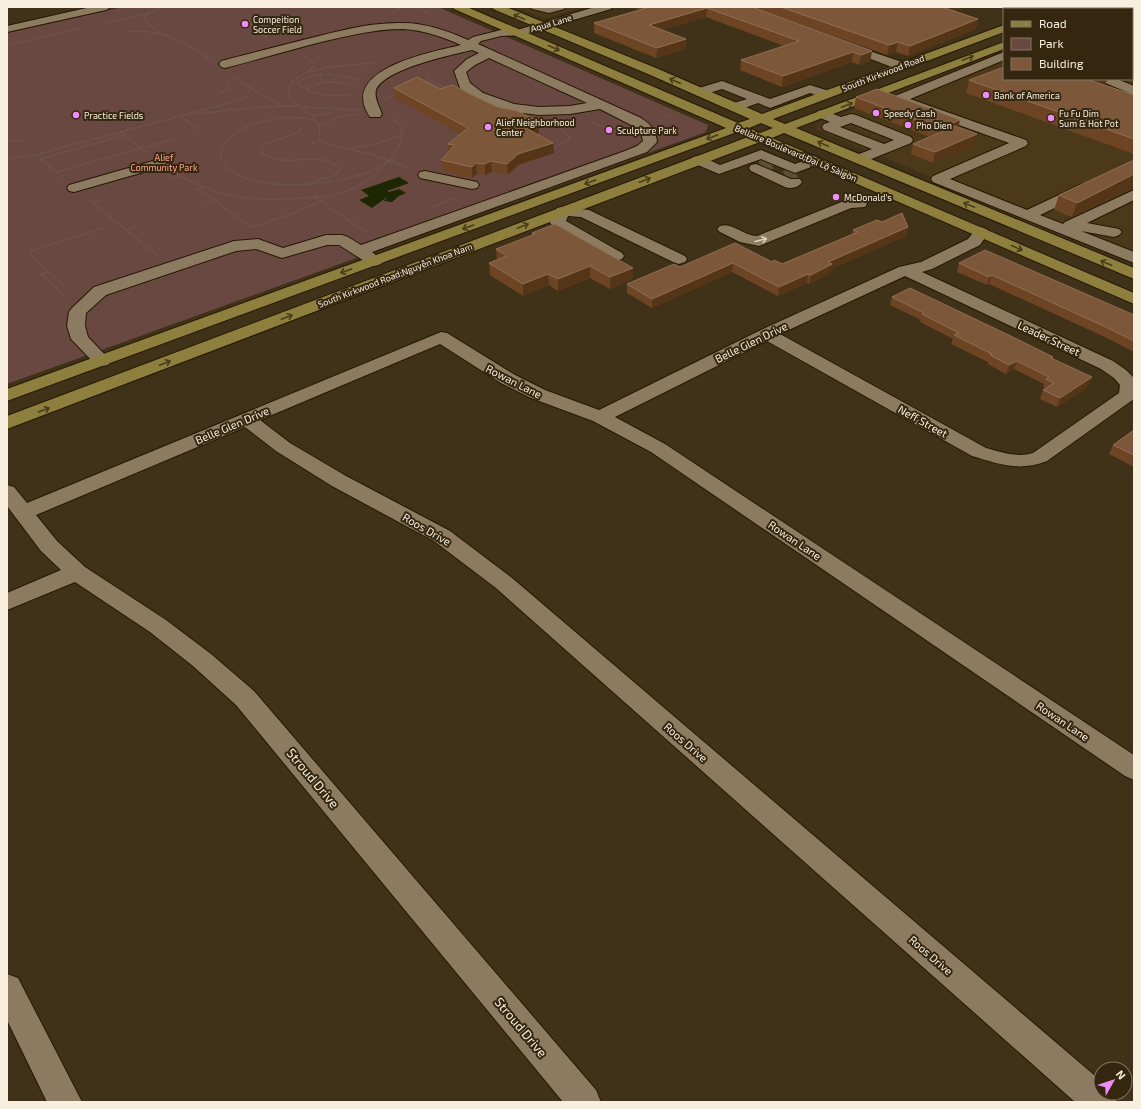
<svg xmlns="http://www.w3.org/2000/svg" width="1141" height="1109" viewBox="0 0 1141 1109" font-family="'Exo 2',sans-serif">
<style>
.built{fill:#4b3919}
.green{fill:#694841}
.water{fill:#1d2802}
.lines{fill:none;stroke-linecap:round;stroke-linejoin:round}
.minor-tunnel{stroke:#5c4e37;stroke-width:15;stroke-dasharray:15 8;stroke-linecap:butt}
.minor-casing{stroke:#261802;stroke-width:2}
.major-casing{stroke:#261802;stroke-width:2}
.path{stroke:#7a6d58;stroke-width:1.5;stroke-dasharray:0.5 1.5;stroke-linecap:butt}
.minor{fill:#8c7b61;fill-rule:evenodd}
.major{fill:#8e7f3e;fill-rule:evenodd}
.wall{fill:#6d4525}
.shaded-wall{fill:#553518}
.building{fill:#7c5739;stroke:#906f53}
.oneway{stroke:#4b3d1b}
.oneway2{stroke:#ddd2c0}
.poi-dot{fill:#ee8cf8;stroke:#35270f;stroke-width:1.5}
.labels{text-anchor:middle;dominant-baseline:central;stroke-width:4;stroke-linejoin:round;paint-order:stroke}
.far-poi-label{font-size:9px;fill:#f8efe0;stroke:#35270f;text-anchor:start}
.far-street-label{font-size:9px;fill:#f8efe0;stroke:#35270f}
.far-park-label{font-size:9px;fill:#fda794;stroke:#35270f}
.street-label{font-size:11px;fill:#f8efe0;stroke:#35270f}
.near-street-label{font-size:13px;fill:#f8efe0;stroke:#35270f}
</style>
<rect width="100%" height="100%" fill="#403119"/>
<path class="built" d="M514,7H585L545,18Z
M1004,52V79H1129L1134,81V261L817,130L816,124Z"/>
<path class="green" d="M123,7H438L708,125L706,132L7,384V33Z"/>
<path class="water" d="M399,177L409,183L387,191L389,192L399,189L406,193L399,196L392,202L384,201L387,197L372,208L359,200L369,196L361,190Z"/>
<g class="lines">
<path class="minor-tunnel" d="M760,166L771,162
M786,178L796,173"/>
<defs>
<path id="minor" d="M91,7H111L106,10L7,32V26Z
M531,7H565L564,9L549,13L532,9Z
M595,7H612L611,9L522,35L501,36L481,41L478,44L641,118C650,124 656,130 657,142L647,152L372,252L383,261L381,264L375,266L369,264L339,245H327L282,258L256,249L236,251L106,295L86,313L85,326L88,337L111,361L108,365L102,366L96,365L71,339L67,326L69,312L72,308L94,287L234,241L258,239L283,248L326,235H342L348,237L361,245L625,151L637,146L643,141L641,132L637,128L600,109L570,114L539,115L507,111L475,99L460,88L454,71L467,59L479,53L472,50C451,55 384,69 376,90C374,98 379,106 382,114L380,117H370C337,69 432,52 461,45C443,37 424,30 403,29C372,29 343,37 313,44C284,52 255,60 225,68L221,67L219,64L221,61C249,54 278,46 307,39C339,31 370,22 403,23C426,23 448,31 468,40L473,37L501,30H517ZM489,58L587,103L570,106L539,107L514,104L483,93L470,83L466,72L475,65Z
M1034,7H1050L1051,9H1035Z
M843,42L905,63L907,66L905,69H897L839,47L837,45L839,43Z
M1004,52V60L910,99L1026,140L1028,143L1026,146L950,179L1027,210L1080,185L1085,184L1090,185L1092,188L1090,191L1040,215L1063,224L1065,222L1134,190V200L1087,223L1119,229L1122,232L1119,235L1114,237L1081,231L1134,252V263L933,182L931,179L933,176L1009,143L895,102L893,99L895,96Z
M1101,79H1117L1134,86V95L1103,82Z
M722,81L770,99L810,85L829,91L831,94L829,97L825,98L810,93L770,108L758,103L736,111L731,110L730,107L731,104L747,99L722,89L700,96L696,95L694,92L696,89Z
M823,110L841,117L851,114L856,115L911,137L913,140L911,143L864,162L859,163L854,162L852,159L854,156L872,149L824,130L822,127L824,124L830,122L818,117L816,114L818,111ZM851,123L894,140L884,144L840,127Z
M761,150L795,164L814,157L819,158L821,161L819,164L795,173L761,159L719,174L693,163L691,160L693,157L698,156L703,157L720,165Z
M160,159L165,160L167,163L165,166L74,192L69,191L67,188L69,185Z
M756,164L791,179H800L802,182C798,188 791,189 785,187L751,171L749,168L751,165Z
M425,171L477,182L479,185L477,188L472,189L420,178L418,175L420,172Z
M849,199L865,201L867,204L865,207L851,208L759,246L740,242L720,232L717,229L720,226C733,222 743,236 757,236Z
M562,207L589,210L685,256L687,259L685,262L679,264L673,262L581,217L568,216L566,221L622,253L624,256L622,259L616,261L610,259L553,226L550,223L557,208Z
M981,227L986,229L989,232L980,245L932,269L922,272L1113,361L1126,370L1134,378V399L1047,461C1019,472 999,464 972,456L767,341L615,417L665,444L1134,755V780L1125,776L651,452L593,421L531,398L501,383L440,344L260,420L290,443L346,476L450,531L512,578L1101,1081V1093H1113L1117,1102H1075L496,588L434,541L332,486L276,451L245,427L36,515L57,541L85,567L166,620L211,654L254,691L596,1090L601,1102H563L236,705L193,666L150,632L75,582L7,610V593L61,570L41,551L7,506V485L14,487L27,503L441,332L447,333L515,375L545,390L599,410L761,330L899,267L921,262L968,239L976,229ZM905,276L1101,369L1114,378L1120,385L1119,393L1033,453C1018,458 1001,452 986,448L780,334Z
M7,974L18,978L82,1102H47L7,1020Z"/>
<path id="major" d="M453,7H467L738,123L750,119L648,74L493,9L492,7H506L656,68L762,114L1004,25V32L773,119L785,124L1004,42V49L796,128L1134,268V279L784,133L772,138L1134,293V304L760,142L7,429V416L748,137L737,132L7,401V389L726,128L454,9ZM761,123L773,128L760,133L749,128Z
M1050,7H1065L1064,9H1049Z
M1094,7H1108L1107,9H1093Z"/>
</defs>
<use href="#minor" class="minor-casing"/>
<use href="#major" class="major-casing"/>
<path class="path" d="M417,7L431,15
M394,12L402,7
M107,23L149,13
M128,32C159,28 188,42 211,61
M160,33L145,20L147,14L163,7
M261,34L268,38
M7,45L82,28
M304,57L313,62L314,67L294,80L288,87C288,103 303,108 314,116V120L319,124L320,141L330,145L371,154L410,168
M308,72L328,67L374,63
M427,72L426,75L428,79L447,89
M320,75L322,83
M233,77L282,106
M334,82L337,75
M307,90C320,79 340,81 355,86
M221,92L229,89L226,78
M353,94C332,98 314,96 297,83C314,70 339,74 358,80
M386,99L398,93
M302,107L357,110
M194,114L258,107L297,106
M180,116L200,130
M314,116L336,112L342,109
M660,121L671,115
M590,122L619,132
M319,126L337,117L358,114
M301,128L297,133L265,144L262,148V153C291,171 315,147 341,169L334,176L307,183
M665,131H682
M121,132L147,153
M7,141H22
M312,143L320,141
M140,147H146L173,139
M350,148L376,144L402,135C403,126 398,121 390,118
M551,150L570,138L562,130L564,125
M36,155L63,178
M7,159L35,155L236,101L246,97L252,88
M40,159L124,135
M390,160L399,145L402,135
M57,172L141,148
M174,172C216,198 255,202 303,198C320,197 338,195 354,188C368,181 379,171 390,160C380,166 371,172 360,175C328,185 250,194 225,165C223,162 221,158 220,154C222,150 223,146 226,143C242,120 289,113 314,120
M171,178L178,176
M198,188L252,228
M314,197L366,232
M88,199L157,255
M93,203L102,200
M205,204L214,201
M430,208L457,197
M253,227L294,213L335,195
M126,230L135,227
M48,272L42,274L64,296
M63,285L30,254L31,251L107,227"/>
<use href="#minor" class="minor"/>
<use href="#major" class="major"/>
</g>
<path class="wall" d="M633,7H752L872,51L870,61L859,65L852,62L782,87L740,70L741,60L784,46L706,17L663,30L686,39L685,49L656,58L594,33V23L640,10Z
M753,7H964L954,11L976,29L908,56L896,52L887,55Z
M1134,7V75L1132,74V9Z
M1004,79H1107L1105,85H1104L1134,95V154L966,93L969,80Z
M394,88L440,89L497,107L539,122V133L536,134L553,143L554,153L518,165L508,175L492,172L485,175L477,174L472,178L442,171L441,160L448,152V144L460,134L395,98Z
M856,97L958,127L974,145L933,163L911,154L913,144L930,137L854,108Z
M1134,160V186L1072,217L1054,210L1059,195Z
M882,222L908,227L906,236L831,269V273L809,284L807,283L778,296L732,272L652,308L627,293V284L680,267L735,243L772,262L782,264L852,234L853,230Z
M532,233L633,268L632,279L610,289L590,278L558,291L549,285L523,296L490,275L489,263L497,260L496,249L533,235Z
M959,263L1134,315V352L1107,338L989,284L987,285L957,272Z
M892,297L1053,357L1052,358L1089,386L1057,407L1040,399L1043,390L1046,388L1043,387L1044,384L1014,369L1006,374L988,364V362L951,344L953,339L920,322L921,320L890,305Z
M1134,430V467L1109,454L1113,445Z"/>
<path class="shaded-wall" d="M941,7H964L939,16Z
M707,8L706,17L649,35V25Z
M978,19L976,29L908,56L910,46Z
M686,39L685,49L656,58L657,48Z
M898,42L896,52L887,55L889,45Z
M872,51L870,61L859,65L861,55Z
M853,52L852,62L782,87L783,76Z
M1134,61V64L1132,70V62Z
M1092,79H1107L1105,85L1086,93L1089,80Z
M960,120L958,130L936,139L939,129Z
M539,122V133L524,138V127Z
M977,134L974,145L933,163L935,152Z
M553,143L554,153L518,165L508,175L507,164L518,154Z
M491,161L492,172L485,175V164Z
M476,163L477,174L472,178V167Z
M1134,174V186L1072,217L1077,203Z
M908,227L906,236L831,269V273L809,284L811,275L828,262Z
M733,263L732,272L652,308V299Z
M590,266V278L558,291V279Z
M633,268L632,279L610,289V277Z
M548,274L549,285L523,296V284Z
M808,274L807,283L778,296L779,287Z
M992,275L989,284L987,285L989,277Z
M1017,361L1014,369L1006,374L1009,365Z
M1092,377L1089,386L1057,407L1060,398Z"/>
<path class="building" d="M650,7H752L872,51L861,55L853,52L783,76L741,60L799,41L707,8L649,25L686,39L657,48L594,23Z
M781,7H942L978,19L910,46L898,42L889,45Z
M1123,7H1134V61L1132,62V14L1134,13H1132V9H1118Z
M1004,67V79H1092L1089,80L1134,95V139L969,80Z
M417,77L440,89L452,85L497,107L517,111L539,122L524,127L553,143L518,154L507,164L491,161L485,164L476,163L472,167L441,160L455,145L448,144L468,128L394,88Z
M877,89L960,120L939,129L856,97Z
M955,126L977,134L935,152L913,144Z
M1134,160V174L1077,203L1059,195Z
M902,213L908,227L828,262L832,264L811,275L808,274L779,287L733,263L652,299L627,284L674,264L680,267L735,243L772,262L774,260L782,264L858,232L853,230L877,220L882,222Z
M555,224L633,268L610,277L590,266L558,279L548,274L523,284L489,263L507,256L496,249L535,234L532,233Z
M985,250L1134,315V341L1110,329L992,275L989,277L959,263Z
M910,288L1019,340L1053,357L1051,358L1092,377L1060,398L1043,390L1054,383L1046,379L1049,377L1017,361L1009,365L990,355L992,354L954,335L959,333L922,314L924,313L892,297Z
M1134,430V455L1113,445Z"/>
<defs><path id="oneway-shaft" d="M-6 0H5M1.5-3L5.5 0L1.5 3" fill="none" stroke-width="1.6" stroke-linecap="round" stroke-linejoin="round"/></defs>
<g class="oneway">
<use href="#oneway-shaft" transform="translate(519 17) rotate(-157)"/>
<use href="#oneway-shaft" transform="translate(554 48) rotate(24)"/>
<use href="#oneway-shaft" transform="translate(968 58) rotate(-21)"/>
<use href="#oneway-shaft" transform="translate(675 81) rotate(-156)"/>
<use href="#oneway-shaft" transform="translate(847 105) rotate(-21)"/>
<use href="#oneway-shaft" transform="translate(712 137) rotate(160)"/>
<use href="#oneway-shaft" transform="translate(823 144) rotate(-157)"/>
<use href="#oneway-shaft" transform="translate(645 180) rotate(-21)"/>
<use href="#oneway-shaft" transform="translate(590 182) rotate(160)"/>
<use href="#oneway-shaft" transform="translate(969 205) rotate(-158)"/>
<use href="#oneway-shaft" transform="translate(523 226) rotate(-21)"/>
<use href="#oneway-shaft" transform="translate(468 227) rotate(160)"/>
<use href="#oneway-shaft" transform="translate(1017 248) rotate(24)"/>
<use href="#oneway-shaft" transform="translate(1106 263) rotate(-157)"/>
<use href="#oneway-shaft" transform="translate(346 271) rotate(160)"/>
<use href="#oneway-shaft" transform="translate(287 317) rotate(-21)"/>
<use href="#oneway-shaft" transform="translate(165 363) rotate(-21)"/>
<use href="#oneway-shaft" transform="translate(44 410) rotate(-20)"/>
</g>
<use class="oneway2" href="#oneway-shaft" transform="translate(761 240) rotate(-14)"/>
<g class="poi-dot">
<circle cx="245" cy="24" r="4"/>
<circle cx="986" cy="95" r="4"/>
<circle cx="876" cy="113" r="4"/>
<circle cx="76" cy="115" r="4"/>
<circle cx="1051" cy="118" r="4"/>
<circle cx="908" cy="125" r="4"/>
<circle cx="488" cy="127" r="4"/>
<circle cx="609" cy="130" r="4"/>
<circle cx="836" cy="197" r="4"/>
</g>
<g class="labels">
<g class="far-poi-label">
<text x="253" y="19">Compeition<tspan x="253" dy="10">Soccer Field</tspan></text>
<text x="994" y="95">Bank of America</text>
<text x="884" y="113">Speedy Cash</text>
<text x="1059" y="113">Fu Fu Dim<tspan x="1059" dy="10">Sum &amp; Hot Pot</tspan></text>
<text x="84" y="115">Practice Fields</text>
<text x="496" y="122">Alief Neighborhood<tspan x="496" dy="10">Center</tspan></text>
<text x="916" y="125">Pho Dien</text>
<text x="617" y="130">Sculpture Park</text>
<text x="844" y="197">McDonald's</text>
</g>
<g class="far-street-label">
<text transform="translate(551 23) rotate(-16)">Aqua Lane</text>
<text transform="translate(883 73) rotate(-21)">South Kirkwood Road</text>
<text transform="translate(796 153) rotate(23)">Bellaire Boulevard;Đại Lộ Sàigòn</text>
<text transform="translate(395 275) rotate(-21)">South Kirkwood Road;Nguyễn Khoa Nam</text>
</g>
<g class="far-park-label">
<text x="164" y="157">Alief<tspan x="164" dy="10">Community Park</tspan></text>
</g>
<g class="street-label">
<text transform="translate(1049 338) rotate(25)">Leader Street</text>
<text transform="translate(751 342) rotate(-26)">Belle Glen Drive</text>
<text transform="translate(514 381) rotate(27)">Rowan Lane</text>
<text transform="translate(923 421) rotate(29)">Neff Street</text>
<text transform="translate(232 425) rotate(-23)">Belle Glen Drive</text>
<text transform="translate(427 529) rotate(30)">Roos Drive</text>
<text transform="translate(795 540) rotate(34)">Rowan Lane</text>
<text transform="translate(1063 721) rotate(34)">Rowan Lane</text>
<text transform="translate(686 742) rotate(41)">Roos Drive</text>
<text transform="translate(931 955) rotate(41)">Roos Drive</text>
</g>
<g class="near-street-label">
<text transform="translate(313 778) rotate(50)">Stroud Drive</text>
<text transform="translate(521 1027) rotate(50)">Stroud Drive</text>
</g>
</g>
<rect width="1141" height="1109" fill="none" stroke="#f8efe0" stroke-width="16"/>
<rect x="1003" y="8" width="130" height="72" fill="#35270f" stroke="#837763"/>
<rect x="1011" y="21" width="20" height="6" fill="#8e7f3e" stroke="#837763"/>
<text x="1039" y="28" font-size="12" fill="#f8efe0">Road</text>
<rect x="1011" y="38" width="20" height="12" fill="#694841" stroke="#837763"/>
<text x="1039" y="48" font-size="12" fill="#f8efe0">Park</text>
<rect x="1011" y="58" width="20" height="12" fill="#7c5739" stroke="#837763"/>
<text x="1039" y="68" font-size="12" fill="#f8efe0">Building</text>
<g transform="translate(1113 1081) rotate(51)"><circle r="19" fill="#35270f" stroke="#837763"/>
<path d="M0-3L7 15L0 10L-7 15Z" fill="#ee8cf8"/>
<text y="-6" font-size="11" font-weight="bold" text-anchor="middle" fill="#f8efe0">N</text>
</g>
</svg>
